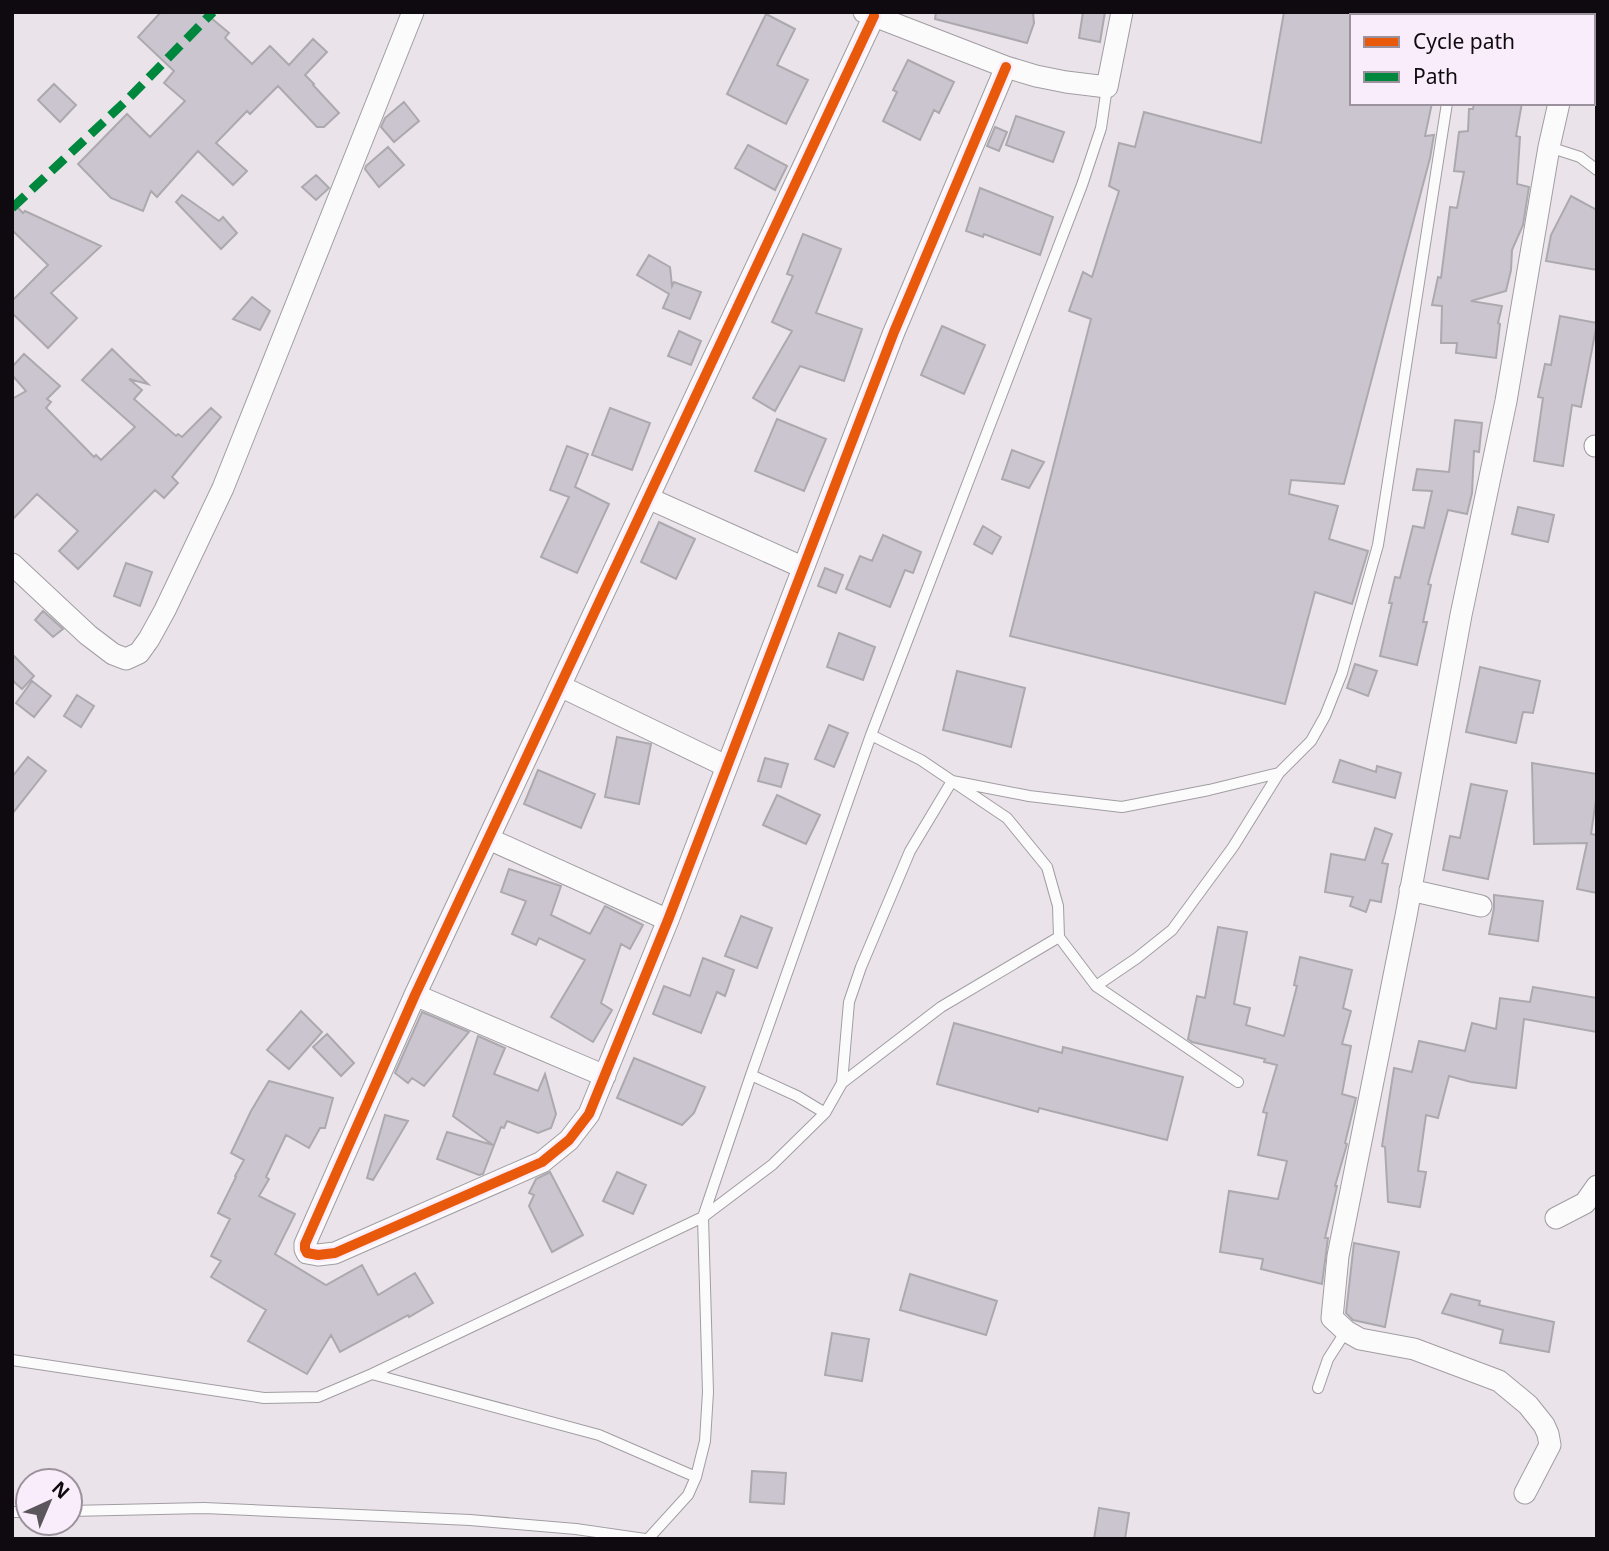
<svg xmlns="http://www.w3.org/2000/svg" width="1609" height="1551" viewBox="0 0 1609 1551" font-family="'Noto Sans',sans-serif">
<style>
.building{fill:#cac5cf;stroke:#aca9ae;stroke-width:2}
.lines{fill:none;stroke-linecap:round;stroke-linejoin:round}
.lane-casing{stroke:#a19da2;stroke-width:12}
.street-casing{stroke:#a19da2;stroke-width:23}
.lane{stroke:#fcfbfc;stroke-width:10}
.street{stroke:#fcfbfc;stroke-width:21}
.quiet{stroke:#00873e;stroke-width:9;stroke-dasharray:18 9;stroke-linecap:butt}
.cycleway-casing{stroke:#faedfb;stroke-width:15}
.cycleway{stroke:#e8590c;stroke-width:10}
</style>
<rect width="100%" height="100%" fill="#eae4ea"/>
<path class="building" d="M161,12H204L229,33L225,38L252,64L270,46L289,65L313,39L327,52L305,75L314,84L313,85L339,113L324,127H317L278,86L250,114L247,111L216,143L247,171L233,185L198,151L157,197L151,191L143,211L111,198L78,164L127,114L150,137L185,101L164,83L174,71L138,37Z
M936,12H1033L1034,23L1027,43L935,19Z
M1083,12H1105L1100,42L1079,38Z
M1284,12H1352V103H1432L1425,136L1434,135L1430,158L1344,484L1291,480L1289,494L1338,506L1329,539L1368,551L1352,604L1315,592L1285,704L1010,636L1091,319L1069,311L1083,272L1092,277L1119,191L1109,186L1119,143L1135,147L1144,112L1261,143Z
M766,14L795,29L777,65L808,80L786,124L727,94Z
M908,60L954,82L939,113L934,110L920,140L883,121L897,92L893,90Z
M54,84L76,105L60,122L38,100Z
M404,102L419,121L394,142L381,127L385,118Z
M1474,103H1522L1516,136L1520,137L1517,184L1529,187L1523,225L1512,250L1511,270L1506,291L1471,301L1502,306L1498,323L1500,324L1496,358L1456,353L1457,343H1441L1442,306L1432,305L1438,277L1441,278L1450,207L1457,208L1464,172L1454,171L1459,132L1468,131L1469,109H1473Z
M1016,116L1064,132L1053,162L1006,145Z
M995,127L1007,132L999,151L987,146Z
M748,145L787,166L775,190L735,168Z
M388,147L404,165L379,187L365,169L366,166Z
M316,175L329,188L316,200L302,187Z
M980,188L1053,217L1040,255L984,234L983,237L966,231Z
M182,195L219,221L223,217L237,233L221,249L176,202Z
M1571,196L1597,210V270L1546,261L1551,235Z
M12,202L23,213L25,211L101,246L51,293L77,318L48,348L12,313V301L48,265L12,230Z
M803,234L841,249L816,313L862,329L844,381L800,366L775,411L753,398L792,331L772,322L793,276L787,274Z
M649,255L670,267L672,286L674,282L701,292L690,319L663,308L669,294L637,275Z
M252,297L270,311L260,330L233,319Z
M1560,316L1597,323L1581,407L1572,405L1563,466L1534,461L1543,398L1538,397L1545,364L1551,365Z
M942,326L985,345L964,394L921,375Z
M679,331L701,341L691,365L668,356Z
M112,349L148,384L129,379L142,390L134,399L176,436L178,434L182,437L211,408L221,417L172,477L178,483L164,498L155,490L78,569L59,551L78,531L37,494L12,520V399L26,391L12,375V367L24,354L60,386L47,399L51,402L46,408L94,457L96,455L101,460L135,427L82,380Z
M610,408L650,423L632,470L592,455Z
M777,419L826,439L804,491L755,471Z
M1455,420L1482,423L1479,452L1474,451L1472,493L1467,514L1448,510L1428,584L1431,585L1423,622H1427L1417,665L1380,656L1392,603H1389L1395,577L1400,578L1413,526L1424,528L1432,491L1413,490L1417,469L1449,472Z
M567,446L588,454L575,487L609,504L577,573L541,557L569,497L550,490Z
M1012,450L1044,462L1029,488L1002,479Z
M1518,507L1554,515L1548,542L1512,534Z
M659,522L695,539L676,579L641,562Z
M983,526L1001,537L992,554L974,544Z
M883,535L921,552L913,573L905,570L890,607L846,589L860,556L872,561Z
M126,563L152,572L140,606L114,596Z
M825,568L843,575L836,593L818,586Z
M43,611L63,629L53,637L35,620Z
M839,633L875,647L863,680L827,667Z
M12,654L34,676L22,689L12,680Z
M1355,664L1377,671L1368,696L1347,688Z
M1480,667L1540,681L1533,713L1523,712L1516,743L1466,732Z
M957,671L1025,688L1011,747L943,730Z
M32,681L51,696L34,717L16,703Z
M77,695L94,706L81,727L64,716Z
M829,725L848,733L834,767L815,759Z
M617,737L651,744L639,804L605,797Z
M28,757L46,771L12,814V777Z
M765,758L788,764L781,787L758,781Z
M1340,760L1376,772L1377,766L1401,773L1395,798L1333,782Z
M1532,763L1597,774V793L1591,834L1597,835V893L1577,889L1587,843L1534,844Z
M538,770L595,794L581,828L524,804Z
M1471,784L1507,791L1488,879L1443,870L1450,836L1460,838Z
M777,795L820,815L806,844L763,825Z
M1375,828L1392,834L1382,863L1388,864L1381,902L1370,900L1366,912L1350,906L1353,897L1325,892L1331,854L1365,860Z
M509,869L561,886L551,915L590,934L605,906L643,925L630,949L621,944L601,1003L612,1010L593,1042L551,1017L585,960L539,938L536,945L512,934L526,901L501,892Z
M1494,895L1543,901L1538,941L1489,934L1494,908Z
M741,916L772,928L757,968L725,956Z
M1218,927L1247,932L1234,1004L1250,1008L1246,1025L1284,1036L1297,986L1294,985L1300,957L1352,970L1343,1008L1351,1011L1342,1044L1351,1046L1342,1094L1356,1098L1345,1143L1347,1144L1335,1186H1337L1325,1238H1328L1322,1284L1261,1269L1263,1259L1220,1252L1229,1191L1278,1199L1287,1161L1258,1155L1267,1113L1263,1112L1277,1065L1264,1062L1265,1059L1192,1042L1188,1039L1197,996L1205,998Z
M703,958L734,970L725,996L717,992L701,1033L653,1014L664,986L690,996Z
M1533,987L1597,998V1032L1524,1019L1516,1088L1471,1082L1449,1076L1438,1118L1426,1115L1418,1171L1426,1172L1420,1207L1388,1202L1385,1147L1382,1146L1394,1068L1412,1072L1419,1041L1465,1051L1472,1023L1496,1029L1500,998L1530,1002Z
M301,1011L322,1032L289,1069L267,1050Z
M422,1012L469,1032L424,1086L412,1078L408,1083L395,1073Z
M954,1023L1062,1053L1063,1047L1183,1077L1167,1140L1039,1108L1038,1112L937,1084Z
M327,1034L354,1063L341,1076L313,1047Z
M478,1036L505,1048L494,1074L538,1091L545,1074L556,1114L551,1128L538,1133L507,1121L504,1128L501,1127L483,1174L479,1175L437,1159L447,1132L493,1145L453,1116Z
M634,1058L705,1087L694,1113L682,1125L617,1098Z
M269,1081L333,1098L325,1128H320L309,1148L286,1135L266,1177L269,1179L259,1196L295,1214L275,1254L326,1285L362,1265L378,1295L415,1273L433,1303L409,1317L408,1315L340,1352L331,1335L307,1374L248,1341L266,1310L211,1277L221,1261L211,1256L230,1219L218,1213L236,1177L235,1176L244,1160L231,1153L251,1111Z
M385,1115L408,1121L373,1180L367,1178Z
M550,1172L583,1235L552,1252L529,1206L534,1195L529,1193L536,1179Z
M617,1172L646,1185L633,1214L603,1201Z
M1354,1243L1399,1252L1385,1327L1353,1320L1346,1313Z
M910,1274L997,1301L986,1335L900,1310Z
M1451,1294L1480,1301L1479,1305L1554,1322L1549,1352L1500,1343L1503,1330L1442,1313Z
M832,1333L869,1339L862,1381L825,1375Z
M752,1471L786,1473L784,1504L750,1502Z
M1099,1508L1129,1513L1125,1539H1094Z"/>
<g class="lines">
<defs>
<path id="lane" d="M1462,16L1463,12
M1549,147L1580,157L1597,170
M871,735L921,760L1007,818L1047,867L1058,906L1059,937L1096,986L1238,1082
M1096,986L1137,958L1172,930L1233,847L1279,773L1311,741L1325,716L1342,673L1378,545L1447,103
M751,1075L797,1096L825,1113L842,1083L941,1007L1059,937
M842,1083L849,1002L861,967L910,851L952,781L1029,796L1122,807L1209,790L1279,773
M12,1360L264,1398L318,1397L372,1374L703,1217L772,1165L825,1113
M372,1374L599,1435L696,1477
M1318,1388L1328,1359L1346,1331
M70,1511L204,1508L470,1520L576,1529L645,1539
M12,1512H28
M648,1539L688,1495L696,1477L705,1441L708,1392L703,1217L751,1075L871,735L1082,185L1101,128L1107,87"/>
<path id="street" d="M864,12L1006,67L1036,76L1066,82L1107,87L1122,12
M874,16L415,995L305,1244V1249L307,1253L318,1255L335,1253L542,1162L569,1140L589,1114L668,920L894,332L1006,67
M1578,16L1579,12
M1595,446H1597
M648,498L802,567
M12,564L88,635L113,654L126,659L139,653L149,639L165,610L223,488L413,12
M560,686L726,766
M489,839L668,920
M1410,890L1481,906
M415,995L605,1076
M1556,1218L1585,1203L1597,1186
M1525,1493L1550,1445L1548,1434L1544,1425L1528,1405L1499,1381L1414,1349L1360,1339L1346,1331L1332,1318L1338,1256L1406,916L1461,615L1506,401L1549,147L1559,103"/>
</defs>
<use href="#lane" class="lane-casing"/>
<use href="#street" class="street-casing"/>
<use href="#lane" class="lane"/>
<use href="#street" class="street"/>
<path class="quiet" d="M12,208L128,99L213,12"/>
<defs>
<path id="cycleway" d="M874,16L415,995L305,1244V1249L307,1253L318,1255L335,1253L542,1162L569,1140L589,1114L668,920L894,332L1006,67"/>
</defs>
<use href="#cycleway" class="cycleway-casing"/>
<use href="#cycleway" class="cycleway"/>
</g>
<rect width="1609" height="1551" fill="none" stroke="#0e0a0f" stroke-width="28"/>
<rect x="1350" y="14" width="245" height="91" fill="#faedfb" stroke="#9c929d" stroke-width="2"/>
<rect x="1364" y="37" width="35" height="10" fill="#e8590c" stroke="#9c929d" stroke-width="2"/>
<text x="1413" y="49" font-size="21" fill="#0e0a0f">Cycle path</text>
<rect x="1364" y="72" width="35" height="10" fill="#00873e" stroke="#9c929d" stroke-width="2"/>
<text x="1413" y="84" font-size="21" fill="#0e0a0f">Path</text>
<g transform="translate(49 1502) rotate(44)"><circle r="33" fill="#faedfb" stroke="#9c929d" stroke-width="2"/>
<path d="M0-5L12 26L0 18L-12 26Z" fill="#5b565c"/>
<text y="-10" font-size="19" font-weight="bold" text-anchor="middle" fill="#0e0a0f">N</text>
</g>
</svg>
